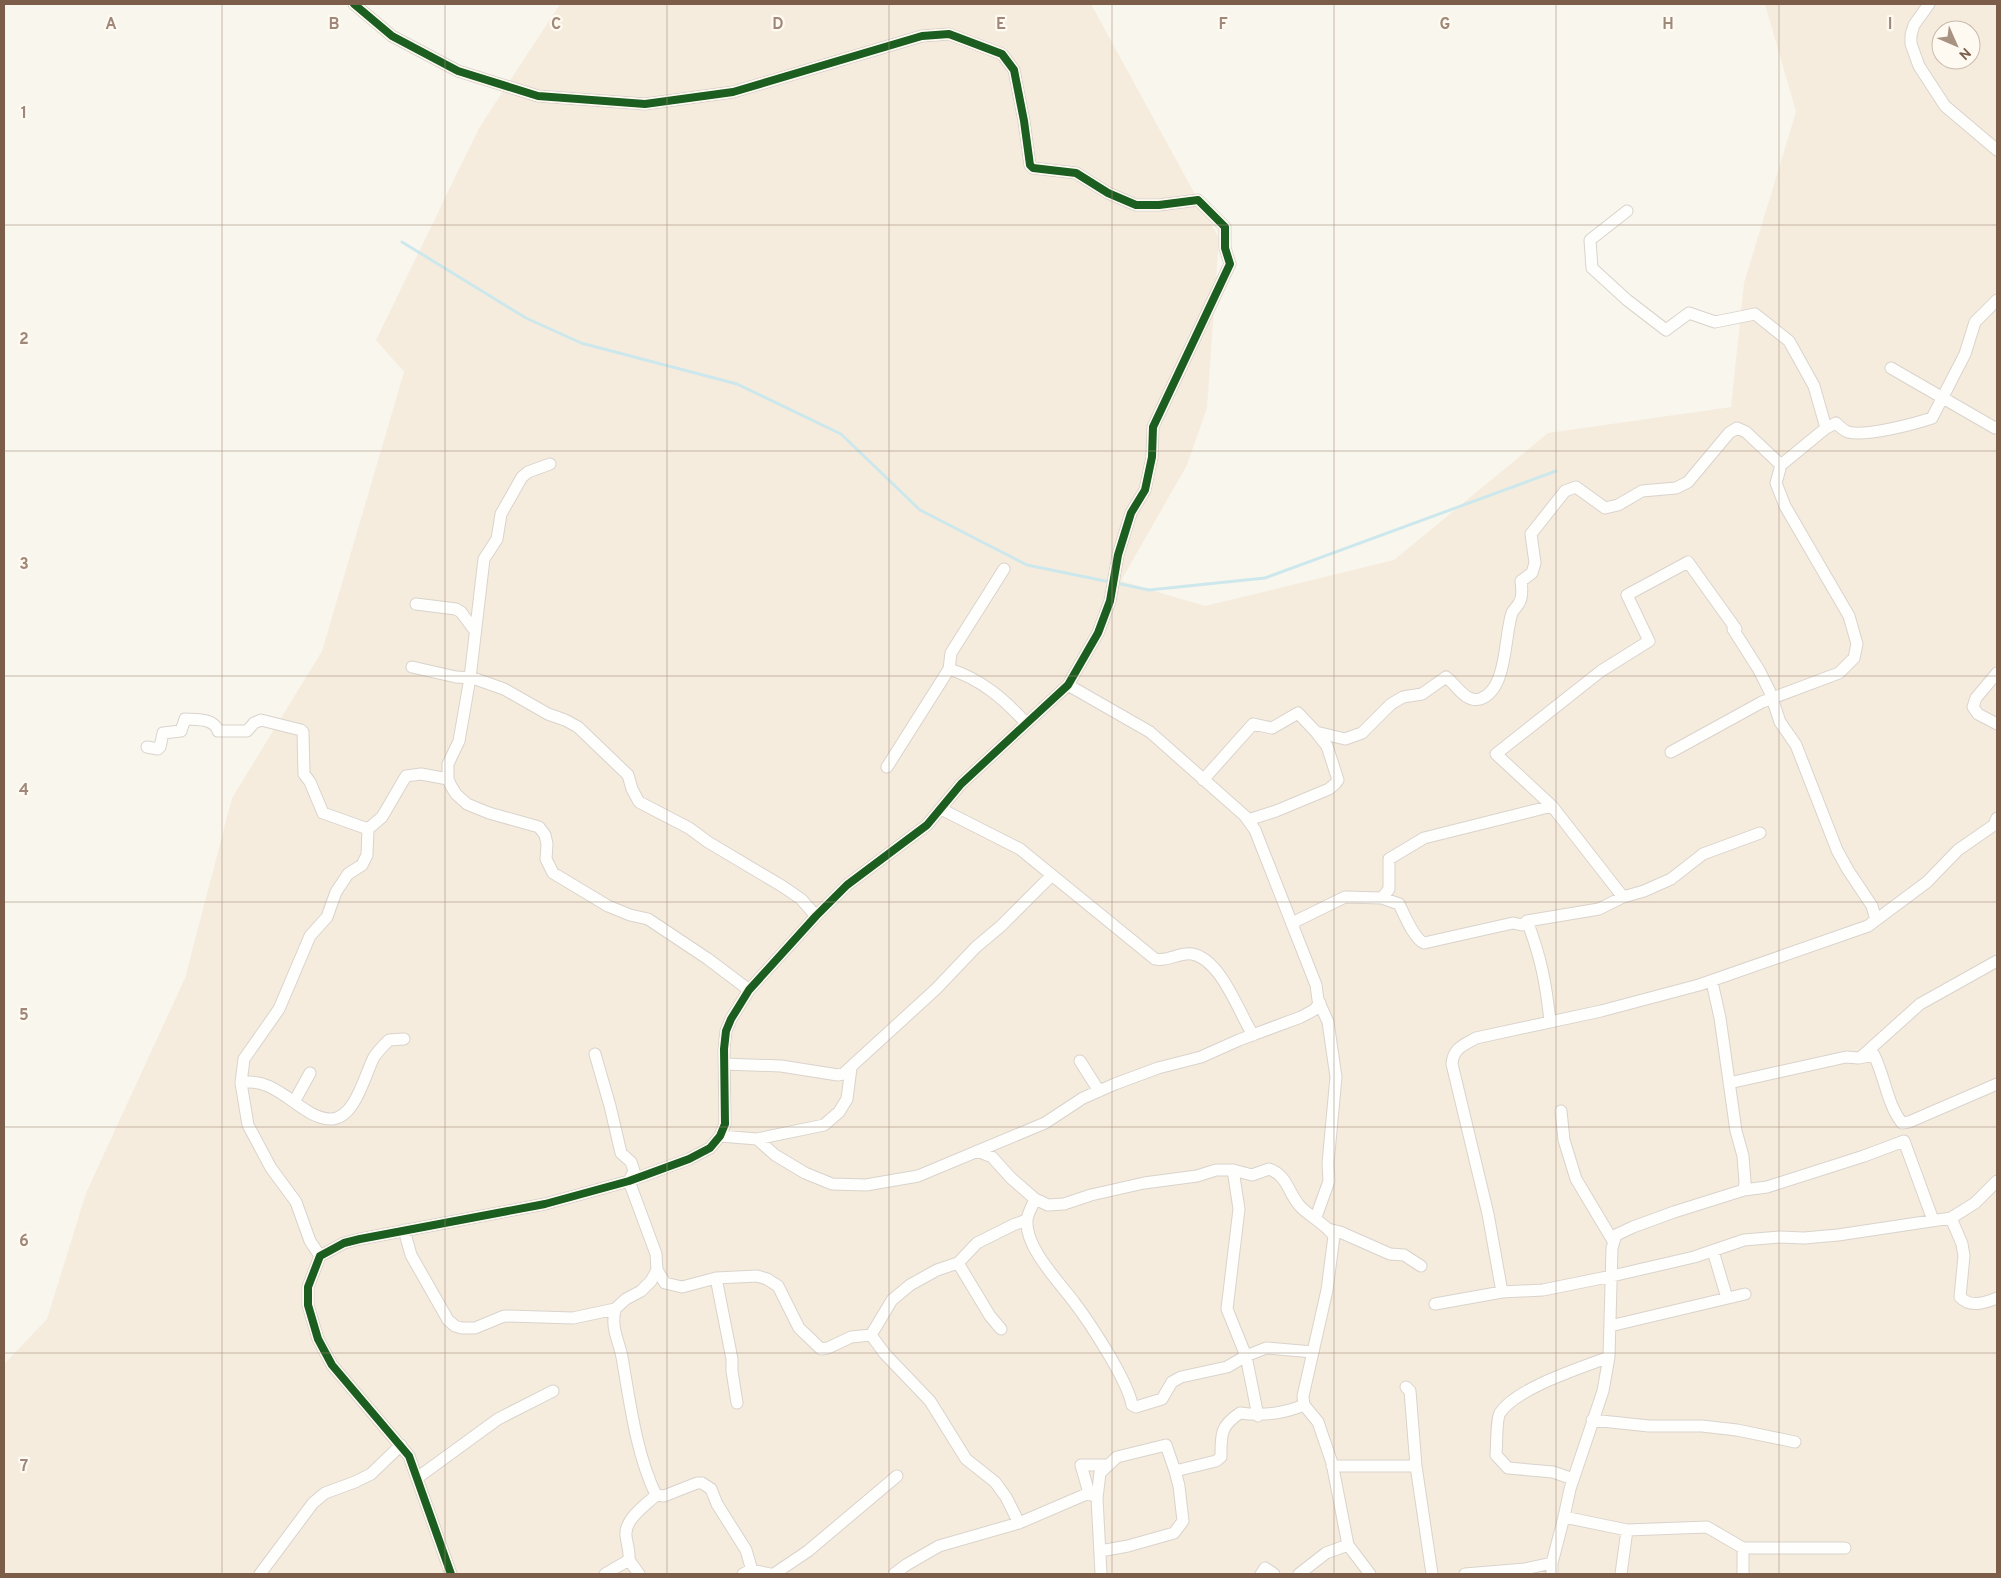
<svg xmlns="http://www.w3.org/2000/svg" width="2001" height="1578" viewBox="0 0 2001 1578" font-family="Overpass,sans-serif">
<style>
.residential{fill:#f6ecde;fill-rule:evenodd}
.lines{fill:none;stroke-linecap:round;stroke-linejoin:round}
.stream{stroke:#cde8ec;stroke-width:3}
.street-casing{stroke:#d9d3cc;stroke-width:13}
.street{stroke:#fefefc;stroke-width:11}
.cycleway-casing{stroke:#fffaf1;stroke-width:11}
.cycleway{stroke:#1b5e20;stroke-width:8}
.grid{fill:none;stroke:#9f8877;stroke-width:1;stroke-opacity:0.55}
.grid-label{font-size:16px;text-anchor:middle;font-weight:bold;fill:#9f8877;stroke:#fffaf1;stroke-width:4.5;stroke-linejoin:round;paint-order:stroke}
</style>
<rect width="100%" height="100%" fill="#f9f6ee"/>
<path class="residential" d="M560,4H1091L1219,238L1207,408L1187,465L1121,581L1205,606L1394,560L1548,433L1731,407L1744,283L1796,112L1765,4H1997V1574H4V1364L47,1319L86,1193L185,978L232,798L322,651L404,372L376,340L479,128ZM1941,30H1971V60H1941Z"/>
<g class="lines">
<path class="stream" d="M402,242L526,318L581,343L737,384L841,434L920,510L1027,565L1110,582
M1116,583L1149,590L1265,578L1556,471"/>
<defs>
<path id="street" d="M354,4L392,36L458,71L538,96L645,104L733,92L922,36L949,34L1002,54L1014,70L1024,121L1030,165L1033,168L1076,173L1108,193L1136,205H1159L1198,200L1225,227V248L1230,264L1153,427L1152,457L1145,490L1131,513L1118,555L1110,601L1098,633L1068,685L961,784L927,825L847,885L816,916L749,990L731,1019L726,1031L724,1049L725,1124L720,1136L710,1148L689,1159L629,1181L545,1204L360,1239L344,1243L320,1256L308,1287V1305L318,1339L332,1365L409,1456L451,1574
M1929,4L1914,25L1911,35V44L1919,66L1945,106L1997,150
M1627,211L1590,240L1592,268L1627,300L1666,330L1689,313L1715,322L1755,314L1789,341L1814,386L1826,428
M1891,368L1995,428L1997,427
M550,464L528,472L522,477L501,514L497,539L484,559L470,678L459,741L448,764V779L451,786L456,794L467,804L489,813L539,827L545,835L547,844L546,859L553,873L608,906L630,915L648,919L708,959L749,990
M416,604L456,609L461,612L475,631
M412,667L456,677L473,678L504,689L548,714L565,720L578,727L628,775L632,789L639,802L689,828L708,842L782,886L801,899L816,916
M949,669C981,679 1004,699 1026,723
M1997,673L1976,698L1973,707L1978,714L1997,724
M1068,685L1150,732L1245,816L1255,830L1316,985L1318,1000L1328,1022L1336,1077L1328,1163L1329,1181L1316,1217
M1316,732L1345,739L1362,733L1391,704L1403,697L1422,694L1446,677C1456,684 1465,703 1480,699C1508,690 1504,635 1512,613C1514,609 1517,607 1519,603C1523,597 1522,588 1521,581L1532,573L1535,563L1531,534L1565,491L1576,487L1605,508L1618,505L1642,491L1676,488L1688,482L1729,433L1737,428L1746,432L1781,465L1826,428L1836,423C1839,426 1844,431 1848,432C1865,437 1914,424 1932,418L1965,354L1975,322L1997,300
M147,747L158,749L160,747L163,733L181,731L185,719C197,720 214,718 218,731H247L254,723L261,720L301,730L303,732L304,774L310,782L323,813L368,829
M1671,752L1762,702L1839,673L1854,658L1857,644L1849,616L1785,506L1776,483L1781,465
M887,767L949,669L951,653L1004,569
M1203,780L1253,724L1272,728L1298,713L1316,732L1327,746L1338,780L1335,784L1329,789L1276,811L1248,820
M941,809L1020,849L1155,959C1168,962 1179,952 1192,954C1221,959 1239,1013 1253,1035
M1623,897L1552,806L1496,754L1601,671L1649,641L1627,595L1688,562L1736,629H1733L1759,670L1770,692L1780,722L1796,745L1837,850L1848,870L1872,906L1876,920
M1382,898L1389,889V859L1424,838L1552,806
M1292,923L1345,897L1382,898L1399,904C1404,914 1414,939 1424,943L1513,923L1522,925L1527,921
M1712,982L1720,1018L1736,1131L1743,1156L1745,1182L1744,1190
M1550,1021C1546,984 1541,957 1527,921L1599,909L1623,897L1644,891L1671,879L1703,854L1760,833
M1861,1057L1920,1004L1997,961
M1080,1061L1099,1091
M724,1064L781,1066L838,1075L843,1074L936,989L976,947L1001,926L1052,875
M241,1083C277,1075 300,1118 330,1119C355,1120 365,1074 374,1057C378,1051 384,1045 389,1040L404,1039
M1729,1083L1846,1057L1859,1058L1874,1055C1885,1077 1887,1104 1902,1123L1909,1122L1997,1084
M294,1102L310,1073
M1561,1111L1564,1140L1576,1179L1613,1241
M720,1136L757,1139L824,1125L839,1112L847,1099L851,1068
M757,1139L775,1155L805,1173L832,1184L866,1185L918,1176L1045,1123L1083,1098L1115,1084L1158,1068L1201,1057L1239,1040L1301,1017L1314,1010L1320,1003
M977,1151L992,1157L1011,1178L1035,1199L1048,1205L1064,1204L1091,1195L1144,1183L1197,1176L1216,1170H1233L1252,1175L1269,1169C1287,1175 1288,1192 1299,1205C1308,1216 1324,1222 1334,1236L1327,1290L1303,1396L1304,1405L1318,1422L1332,1463L1348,1545L1370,1574
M1233,1170L1239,1209L1227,1309L1246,1356L1258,1416
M1035,1199C1033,1205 1027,1214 1027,1221C1025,1247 1059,1282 1074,1302C1090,1323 1128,1381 1132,1405L1136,1407L1162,1399L1172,1382L1181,1377L1227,1367L1246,1356L1266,1348L1313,1352
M1951,1218L1962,1244L1964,1256L1960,1297C1970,1308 1985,1303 1997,1298
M1328,1229L1340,1232L1390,1254L1404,1255L1421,1266
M404,1230L411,1255L448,1320L455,1326L462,1328H475L504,1316L573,1318L615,1309L626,1299L641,1291L651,1281L657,1270L656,1254L629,1181L634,1171L631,1162L621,1153L610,1106L595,1054
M1713,1251L1727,1298
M320,1256L310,1241L296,1202L271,1168L248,1125L241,1083L244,1059L279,1009L310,936L327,917L336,892L348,874L362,865L367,855L368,829L382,817L406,776L421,774L448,779
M958,1263L990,1316L1001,1329
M657,1270L665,1283L682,1287L716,1278L757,1276L767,1279L778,1286L799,1328L821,1349L828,1348L851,1337L871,1335L892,1300L910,1285L937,1270L958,1263L977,1243L1013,1225L1027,1220
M716,1278L732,1359V1371L737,1403
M1502,1292L1488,1214L1452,1064C1453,1048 1464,1045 1476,1038L1601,1011L1699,985L1868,926L1927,882L1958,850L1994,825L1997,818
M1435,1304L1502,1292L1543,1290L1612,1276L1694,1257L1744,1240L1780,1237L1804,1238L1838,1235L1951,1218L1975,1203L1997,1181
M615,1309C611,1329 618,1338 622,1357C630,1403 636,1453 656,1495
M1610,1326L1745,1294
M871,1335L885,1354L930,1401L966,1459L995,1482L1006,1497L1019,1523
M1406,1387L1410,1391L1416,1466L1432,1574
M1592,1420L1649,1426H1702L1737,1430L1795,1442
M1332,1466H1416
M417,1478L498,1419L553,1391
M1573,1479L1553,1472L1508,1468L1496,1455C1497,1446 1496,1419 1500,1413C1516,1388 1581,1368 1609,1357
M1089,1493L1081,1465H1107
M656,1495L664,1496L697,1483H702L711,1489L717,1504L746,1550L753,1574
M1097,1498L1101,1574
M1564,1517L1627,1530L1707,1527L1743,1548H1845
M1743,1548V1574
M1100,1551L1128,1546L1174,1533L1183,1521L1179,1486L1175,1471
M629,1560L639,1574
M260,1574L313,1503L325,1493L355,1482L371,1474L401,1445
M605,1574L629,1560C630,1551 627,1545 626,1536C624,1519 645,1506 656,1495
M743,1574L751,1570L770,1574
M774,1574L808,1551L897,1476
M894,1574L906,1565L939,1546L1019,1523L1089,1493L1097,1498L1100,1473L1117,1457L1166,1445L1175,1471L1216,1461L1221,1457C1221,1435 1220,1426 1240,1413C1262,1416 1283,1414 1304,1405
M1261,1574L1265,1568L1274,1574
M1299,1574L1326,1553L1348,1545
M1465,1574L1525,1569L1552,1563
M1552,1574V1563L1564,1517L1570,1489L1603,1391L1609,1357L1612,1248L1616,1235L1633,1227L1674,1212L1744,1190L1767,1187L1864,1156L1904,1141L1933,1220
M1621,1574L1627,1530"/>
</defs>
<use href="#street" class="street-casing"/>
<use href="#street" class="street"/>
<defs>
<path id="cycleway" d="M354,4L392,36L458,71L538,96L645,104L733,92L922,36L949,34L1002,54L1014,70L1024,121L1030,165L1033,168L1076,173L1108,193L1136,205H1159L1198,200L1225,227V248L1230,264L1153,427L1152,457L1145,490L1131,513L1118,555L1110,601L1098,633L1068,685L961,784L927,825L847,885L816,916L749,990L731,1019L726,1031L724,1049L725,1124L720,1136L710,1148L689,1159L629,1181L545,1204L360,1239L344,1243L320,1256L308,1287V1305L318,1339L332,1365L409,1456L451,1574"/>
</defs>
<use href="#cycleway" class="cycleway-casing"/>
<use href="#cycleway" class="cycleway"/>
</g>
<path class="grid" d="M222,4V1574M445,4V1574M667,4V1574M889,4V1574M1112,4V1574M1334,4V1574M1556,4V1574M1779,4V1574M4,225H1997M4,451H1997M4,676H1997M4,902H1997M4,1127H1997M4,1353H1997"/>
<g class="grid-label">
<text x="111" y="29">A</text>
<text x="334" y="29">B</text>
<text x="556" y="29">C</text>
<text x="778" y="29">D</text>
<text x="1001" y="29">E</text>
<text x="1223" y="29">F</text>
<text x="1445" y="29">G</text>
<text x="1668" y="29">H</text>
<text x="1890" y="29">I</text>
<text x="24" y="118">1</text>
<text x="24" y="344">2</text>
<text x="24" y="569">3</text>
<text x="24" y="795">4</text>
<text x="24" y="1020">5</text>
<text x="24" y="1246">6</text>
<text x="24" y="1471">7</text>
</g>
<rect width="2001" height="1578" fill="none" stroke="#7c5d49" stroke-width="10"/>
<g transform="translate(1956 45) rotate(135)"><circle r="24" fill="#fffaf1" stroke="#cbbbae"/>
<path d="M0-4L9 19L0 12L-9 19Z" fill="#a89383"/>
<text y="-8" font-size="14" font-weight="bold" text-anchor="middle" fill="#7c5d49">N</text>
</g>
</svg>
